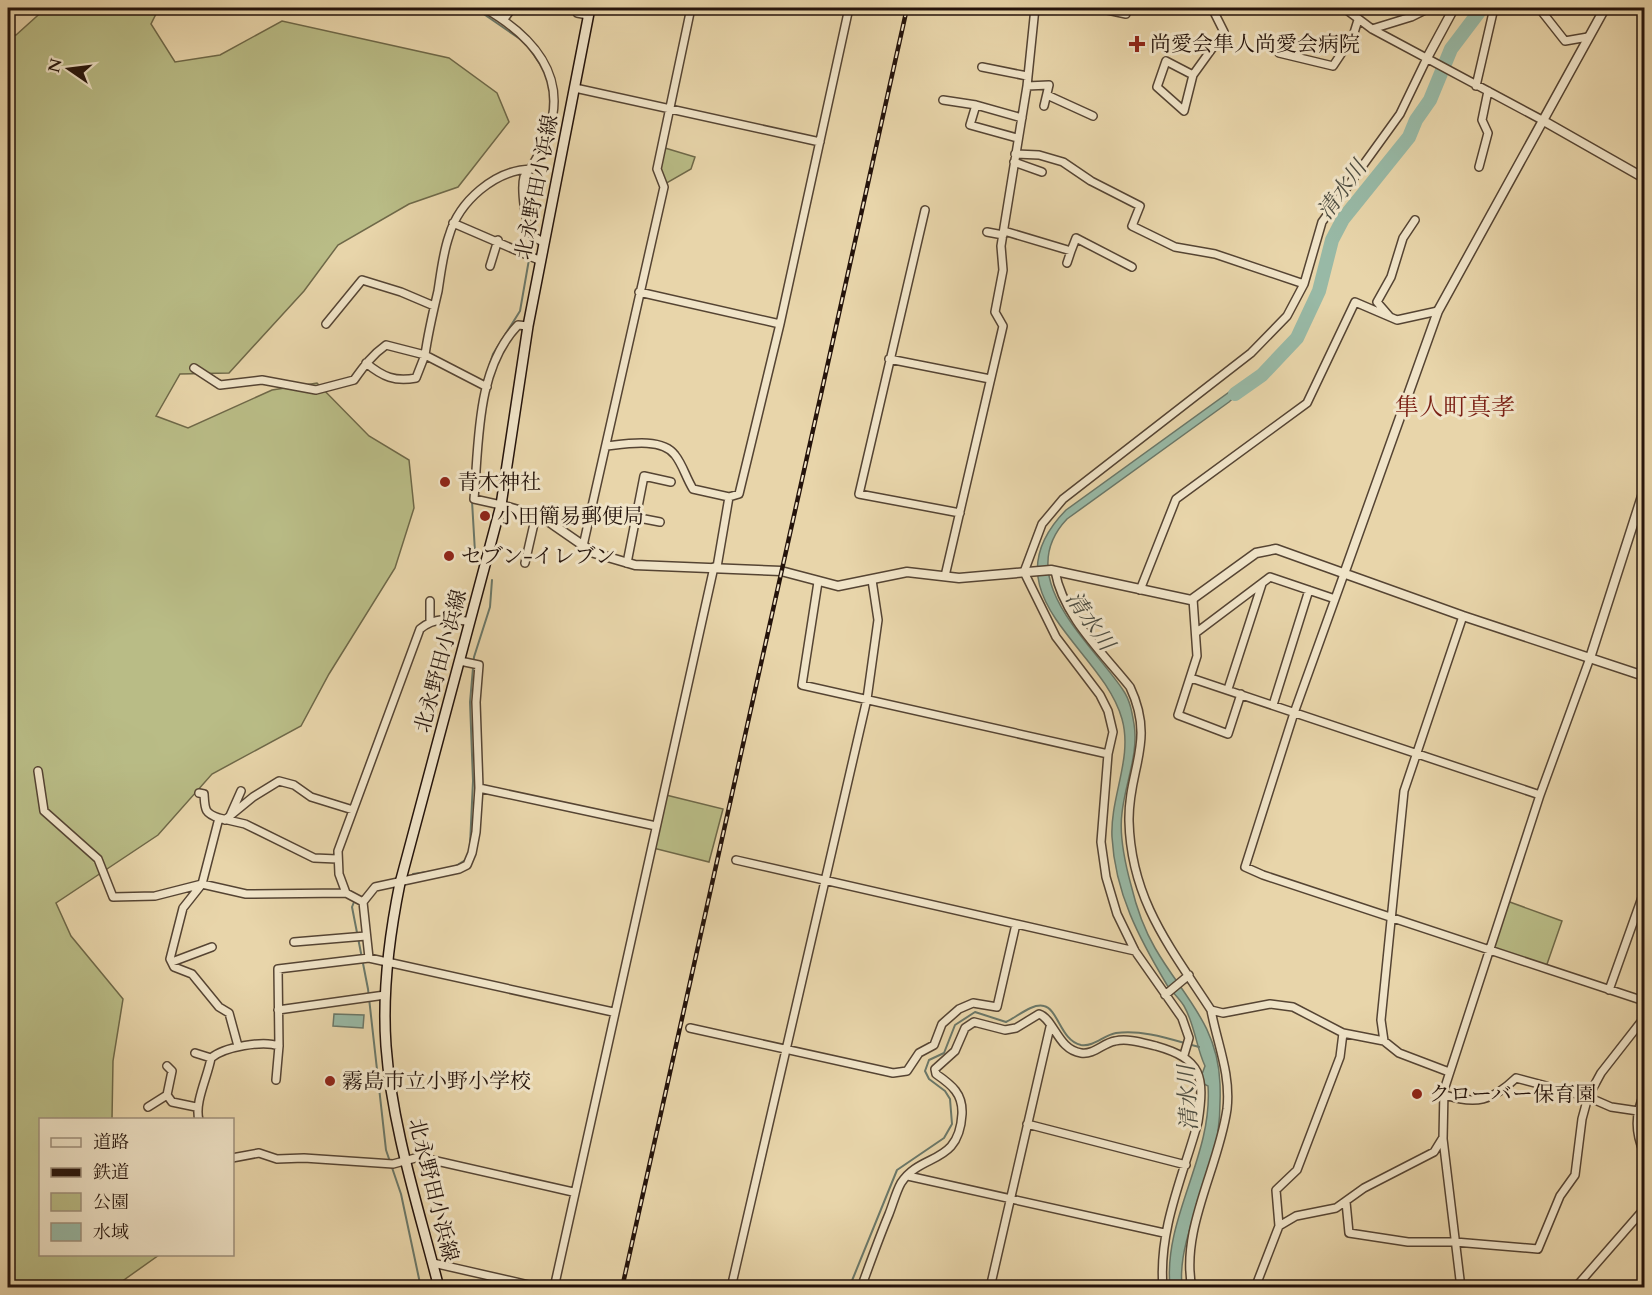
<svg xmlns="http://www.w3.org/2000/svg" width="1652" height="1295" viewBox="0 0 1652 1295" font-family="Cardo,'Noto Serif JP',serif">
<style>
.green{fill:#b9bc86;stroke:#6e6848;stroke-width:1.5}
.water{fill:#98b9a6;stroke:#6a7768;stroke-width:1.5}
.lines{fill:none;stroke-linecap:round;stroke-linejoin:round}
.stream{stroke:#6a7768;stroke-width:2}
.river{stroke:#98b9a6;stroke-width:14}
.minor-casing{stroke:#543;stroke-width:10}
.tertiary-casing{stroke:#543;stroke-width:11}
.secondary-casing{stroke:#24130b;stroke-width:12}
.minor{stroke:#f0e4c8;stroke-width:7}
.tertiary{stroke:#f0e4c8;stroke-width:8}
.secondary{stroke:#f0e4c8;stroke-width:9}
.rail-casing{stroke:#24130b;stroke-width:4.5}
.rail{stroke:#f0e4c8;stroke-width:2;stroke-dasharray:7;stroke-linecap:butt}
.poi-dot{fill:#8f2418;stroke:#f0e4c8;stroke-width:2}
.labels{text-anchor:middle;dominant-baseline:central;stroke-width:6;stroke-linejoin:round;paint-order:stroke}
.poi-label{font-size:21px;fill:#24130b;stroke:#f0e4c8;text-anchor:start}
.street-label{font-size:21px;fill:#24130b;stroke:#f0e4c8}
.water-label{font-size:22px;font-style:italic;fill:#4d4d41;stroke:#f0e4c8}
.quarter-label{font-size:24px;fill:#7a1f14;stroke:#f0e4c8}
</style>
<rect width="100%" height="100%" fill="#e8d5aa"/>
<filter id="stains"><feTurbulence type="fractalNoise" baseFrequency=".00333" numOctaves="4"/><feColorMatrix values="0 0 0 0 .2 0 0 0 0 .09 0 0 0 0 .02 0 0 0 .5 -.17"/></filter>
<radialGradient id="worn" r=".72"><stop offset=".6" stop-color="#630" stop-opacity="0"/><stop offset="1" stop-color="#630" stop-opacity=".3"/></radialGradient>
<path class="green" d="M46,8H159L151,24L175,62L220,55L282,21L449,58L497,93L509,122L458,187L409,204L338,245L304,291L229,373L180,374L156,416L188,428L272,390L317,383L369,436L409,460L414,508L395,568L329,674L301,726L212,774L158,835L56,903L71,936L123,999L113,1061L112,1119L40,1120V1254L159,1255L114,1287H8V35H16Z
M665,148L695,157L691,169L665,184L660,168Z
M666,795L723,809L709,862L653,848Z
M1507,901L1562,921L1546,967L1489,948Z"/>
<path class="water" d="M1250,383L1229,402L1067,519C1011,578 1092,643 1123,690C1130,700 1132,712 1134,724C1139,754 1125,783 1122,813C1119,835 1125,863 1131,885C1136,906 1144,929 1155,948C1182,995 1218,1024 1220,1084C1221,1114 1219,1141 1210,1169C1199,1207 1178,1247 1182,1287H1170C1163,1218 1213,1156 1208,1086L1204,1084L1202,1074L1205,1066C1196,1047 1195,1025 1184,1006C1179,998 1172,992 1167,985C1139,938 1115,893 1112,837C1110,797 1133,758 1122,719C1102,647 984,594 1066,510L1239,385Z
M334,1014L364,1015L363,1028L333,1026Z"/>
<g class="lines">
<path class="stream" d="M475,8L520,39
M530,49L542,67
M520,181V199
M485,379L493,354L520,311L531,248L525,225
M480,400L483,388
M472,501L475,552
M470,845L473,781L470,702L474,657L490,607L492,580
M454,867L467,859
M413,874L434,871
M354,902L352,907L368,989L386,1150L401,1194L421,1288
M849,1288L897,1170L944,1138L952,1124L950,1099L945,1091L929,1079L925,1071L929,1060L944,1053L955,1025L975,1012L1006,1022C1017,1017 1032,1003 1044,1006C1058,1009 1061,1041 1081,1045C1094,1047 1104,1035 1116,1033C1143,1029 1173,1040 1199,1047"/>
<path class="river" d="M1235,394L1262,375L1297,338L1319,291L1332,240L1343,219L1409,137L1416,120L1430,100L1451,49L1482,8"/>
<defs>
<path id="minor" d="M484,8C531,35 569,75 548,133C544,144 538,156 532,166C530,170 526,173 524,177C521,188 525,227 533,235C535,238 541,241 544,243
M575,8L577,13L588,15
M1098,8L1126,14
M1344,8L1372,29L1542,120
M1539,8L1565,41L1588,37
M504,19L512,8
M1372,29L1411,17L1429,8
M1279,53L1333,66L1353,36L1358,20
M982,67L1027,76
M1193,75L1166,61L1157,87L1184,111L1193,75L1224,32L1212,8
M1027,86L1049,85L1044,106
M1476,86L1494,8
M575,88L820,142
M1047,95L1093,116
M943,100L976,105L1022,118
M976,105L970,125L1017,138
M1015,154L1039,155L1063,162L1091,181L1140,206L1132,226L1175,247L1215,254L1304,284
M1014,162L1042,172
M1479,167L1488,133L1482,120L1488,91
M925,210L859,494L960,513
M453,223L541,261
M1004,231L1071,251L1076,238L1132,267
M987,232L1003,235
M1067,263L1071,251
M490,266L498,240
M639,292L780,324
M1390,317L1377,302L1391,277L1403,238L1415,220
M326,324L362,280L401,292L434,306
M889,359L990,379
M194,368L220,385L262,380L316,390L354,380C364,366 372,355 386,345L425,355L416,378C395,382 383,377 366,363
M487,387L425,355C428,333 433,312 438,291C441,272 443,253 449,236C459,201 495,170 531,169
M606,446C625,444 662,437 675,455C683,465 686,478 693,489L729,497L739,494L780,324L849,8
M501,505L474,499C479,442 476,369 518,325L528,326
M634,517L660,522
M583,546L664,187L657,169L691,8
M525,563L536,515
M627,563L644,476L671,482
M717,567L729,497
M1055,571C1063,616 1102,652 1130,687C1156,742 1128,769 1129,821C1131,900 1170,947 1211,1010L1223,1013L1270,1004L1293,1007L1343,1033L1384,1041L1399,1053L1449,1072
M1344,574L1294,713L1245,867L1263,875L1644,1001
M945,576L1003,326L995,312L1003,270L1001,246L1027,86L1035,8
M818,582L802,685L1108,754
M1140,590L1176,499L1307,403L1355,302L1397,320L1438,311
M1193,599L1197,656L1178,715L1228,734L1241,694
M430,621V601
M1197,632L1270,577L1335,599
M1191,678L1540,795
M1228,689L1262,584
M1273,705L1309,590
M38,771L44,811L98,859L113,897L155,896L202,884L246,894L346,893L363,902
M479,788L656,826
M199,793L204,794C205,809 204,813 219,818
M229,818L241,791
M225,820L253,797L279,781L294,785L311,797L353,810
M736,860L1135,951
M346,893L339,874L338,851L420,629C434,617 452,618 470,622
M294,942L366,936
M369,958L363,902L375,887L459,869L467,865L472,853L476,832L479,788L476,702L479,665L460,661
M172,962L212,947
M1609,990L1644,892
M1165,995L1189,975
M278,1010L385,995
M690,1028L893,1073L907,1071L919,1053L934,1045L942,1024L959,1009L973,1003L997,1007L1016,924
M1384,1041L1381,1020L1404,791L1463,616
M238,1046L229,1013L219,1007L192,974L174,967L170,959L183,908L202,884L219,818L245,824L314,858L337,859
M195,1053L211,1058
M1184,1055L1189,1038L1182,1018L1135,951L1117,914L1106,877L1101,842L1108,754L1113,732L1108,711L1100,695L1056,637L1024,572L1042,524L1063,499L1251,353L1287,316L1304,284L1322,222L1400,114L1427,58
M167,1066L172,1071L167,1095L172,1102L196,1107
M276,1080L279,1046L278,969L369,958L613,1012
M1644,1094C1635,1115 1635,1132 1644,1153
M1445,1095C1476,1105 1492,1101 1516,1078L1588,1097L1611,1107L1638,1111
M148,1107L167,1095
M199,1120C194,1103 208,1076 211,1058C224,1047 263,1040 279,1046
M1027,1124L1186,1165
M232,1158L259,1153L277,1159L304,1158L393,1164L419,1157L573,1192
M908,1176L1164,1233
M1346,1202L1349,1233L1408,1242H1455L1538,1249L1560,1196L1575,1175L1582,1119L1588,1097L1601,1073L1644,1018
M1279,1226L1276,1190L1297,1170L1340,1057L1343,1033
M433,1263L542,1288
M554,1288L714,567
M731,1288L867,699L878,620L872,580
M861,1288C870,1263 879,1238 889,1214C893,1204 896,1192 901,1183C921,1152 959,1166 962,1114C963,1094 952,1085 936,1074L935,1069L955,1051L965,1028L974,1022L1005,1030L1016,1028L1039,1014C1054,1019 1058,1050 1081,1053C1094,1055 1103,1043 1115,1041C1128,1038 1143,1043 1156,1046C1202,1059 1205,1076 1198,1122C1183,1176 1158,1230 1163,1288
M990,1288L1050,1027
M1192,1288C1180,1230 1219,1167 1227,1109C1231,1074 1217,1043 1211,1010
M1255,1288L1279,1226L1296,1216L1336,1208L1364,1188L1434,1152L1442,1139
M1461,1288L1443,1139L1444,1090L1540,795L1590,658
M1575,1288L1644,1209"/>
<path id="tertiary" d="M1427,58L1454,8
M1542,120L1644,178
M501,505L542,517L594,553L635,565L781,571L838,586L907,572L959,578L1051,570L1191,600L1256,553L1276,549L1463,616L1644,676
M1344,574L1438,311L1605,8
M1590,658L1644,490"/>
<path id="secondary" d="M439,1288C419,1209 392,1128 386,1046C382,991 389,937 400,883L501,505L528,326L590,8"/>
</defs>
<use href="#minor" class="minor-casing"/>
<use href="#tertiary" class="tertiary-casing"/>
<use href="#secondary" class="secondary-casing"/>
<use href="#minor" class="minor"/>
<use href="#tertiary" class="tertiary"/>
<use href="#secondary" class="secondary"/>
<defs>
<path id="rail" d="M622,1288L907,8"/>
</defs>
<use href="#rail" class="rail-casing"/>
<use href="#rail" class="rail"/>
</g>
<g class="poi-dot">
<path d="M1134 35h6v6h6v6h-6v6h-6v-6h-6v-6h6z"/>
<circle cx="445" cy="482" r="6"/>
<circle cx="485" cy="516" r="6"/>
<circle cx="449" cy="556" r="6"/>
<circle cx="330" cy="1081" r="6"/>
<circle cx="1417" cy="1094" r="6"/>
</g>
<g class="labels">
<g class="poi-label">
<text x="1150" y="44">尚愛会隼人尚愛会病院</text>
<text x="457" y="482">青木神社</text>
<text x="497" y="516">小田簡易郵便局</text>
<text x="461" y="556">セブン-イレブン</text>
<text x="342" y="1081">霧島市立小野小学校</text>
<text x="1429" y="1094">クローバー保育園</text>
</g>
<g class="street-label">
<text transform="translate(537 187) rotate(-79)">北永野田小浜線</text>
<text transform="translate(441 661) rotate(-75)">北永野田小浜線</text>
<text transform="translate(433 1190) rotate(76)">北永野田小浜線</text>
</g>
<g class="water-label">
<text transform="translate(1342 190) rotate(-54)">清水川</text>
<text transform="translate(1090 621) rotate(55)">清水川</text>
<text transform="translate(1188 1098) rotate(-93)">清水川</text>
</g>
<g class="quarter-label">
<text x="1455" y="407">隼人町真孝</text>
</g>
</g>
<rect width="1652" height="1295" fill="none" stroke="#e8d5aa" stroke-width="30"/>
<rect x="9" y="9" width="1634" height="1277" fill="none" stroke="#24130b" stroke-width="3"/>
<rect x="15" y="15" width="1622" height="1265" fill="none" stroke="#24130b" stroke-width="1.5"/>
<rect x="39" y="1118" width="195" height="138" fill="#f0e4c8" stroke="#9e907c" stroke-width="1.5"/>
<rect x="51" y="1138" width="30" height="9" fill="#f0e4c8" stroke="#9e907c" stroke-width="1.5"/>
<text x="93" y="1148" font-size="18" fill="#24130b">道路</text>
<rect x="51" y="1168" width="30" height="9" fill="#24130b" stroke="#9e907c" stroke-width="1.5"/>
<text x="93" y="1178" font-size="18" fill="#24130b">鉄道</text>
<rect x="51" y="1193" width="30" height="18" fill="#b9bc86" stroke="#9e907c" stroke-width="1.5"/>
<text x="93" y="1208" font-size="18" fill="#24130b">公園</text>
<rect x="51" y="1223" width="30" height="18" fill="#98b9a6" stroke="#9e907c" stroke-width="1.5"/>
<text x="93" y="1238" font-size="18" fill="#24130b">水域</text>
<g transform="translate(69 69) rotate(284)" stroke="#f0e4c8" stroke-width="4.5" paint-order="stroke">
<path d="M0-4.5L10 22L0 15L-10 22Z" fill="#24130b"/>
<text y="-9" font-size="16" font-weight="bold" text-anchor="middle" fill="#24130b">N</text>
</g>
<rect width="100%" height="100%" filter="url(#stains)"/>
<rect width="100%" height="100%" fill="url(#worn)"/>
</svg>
